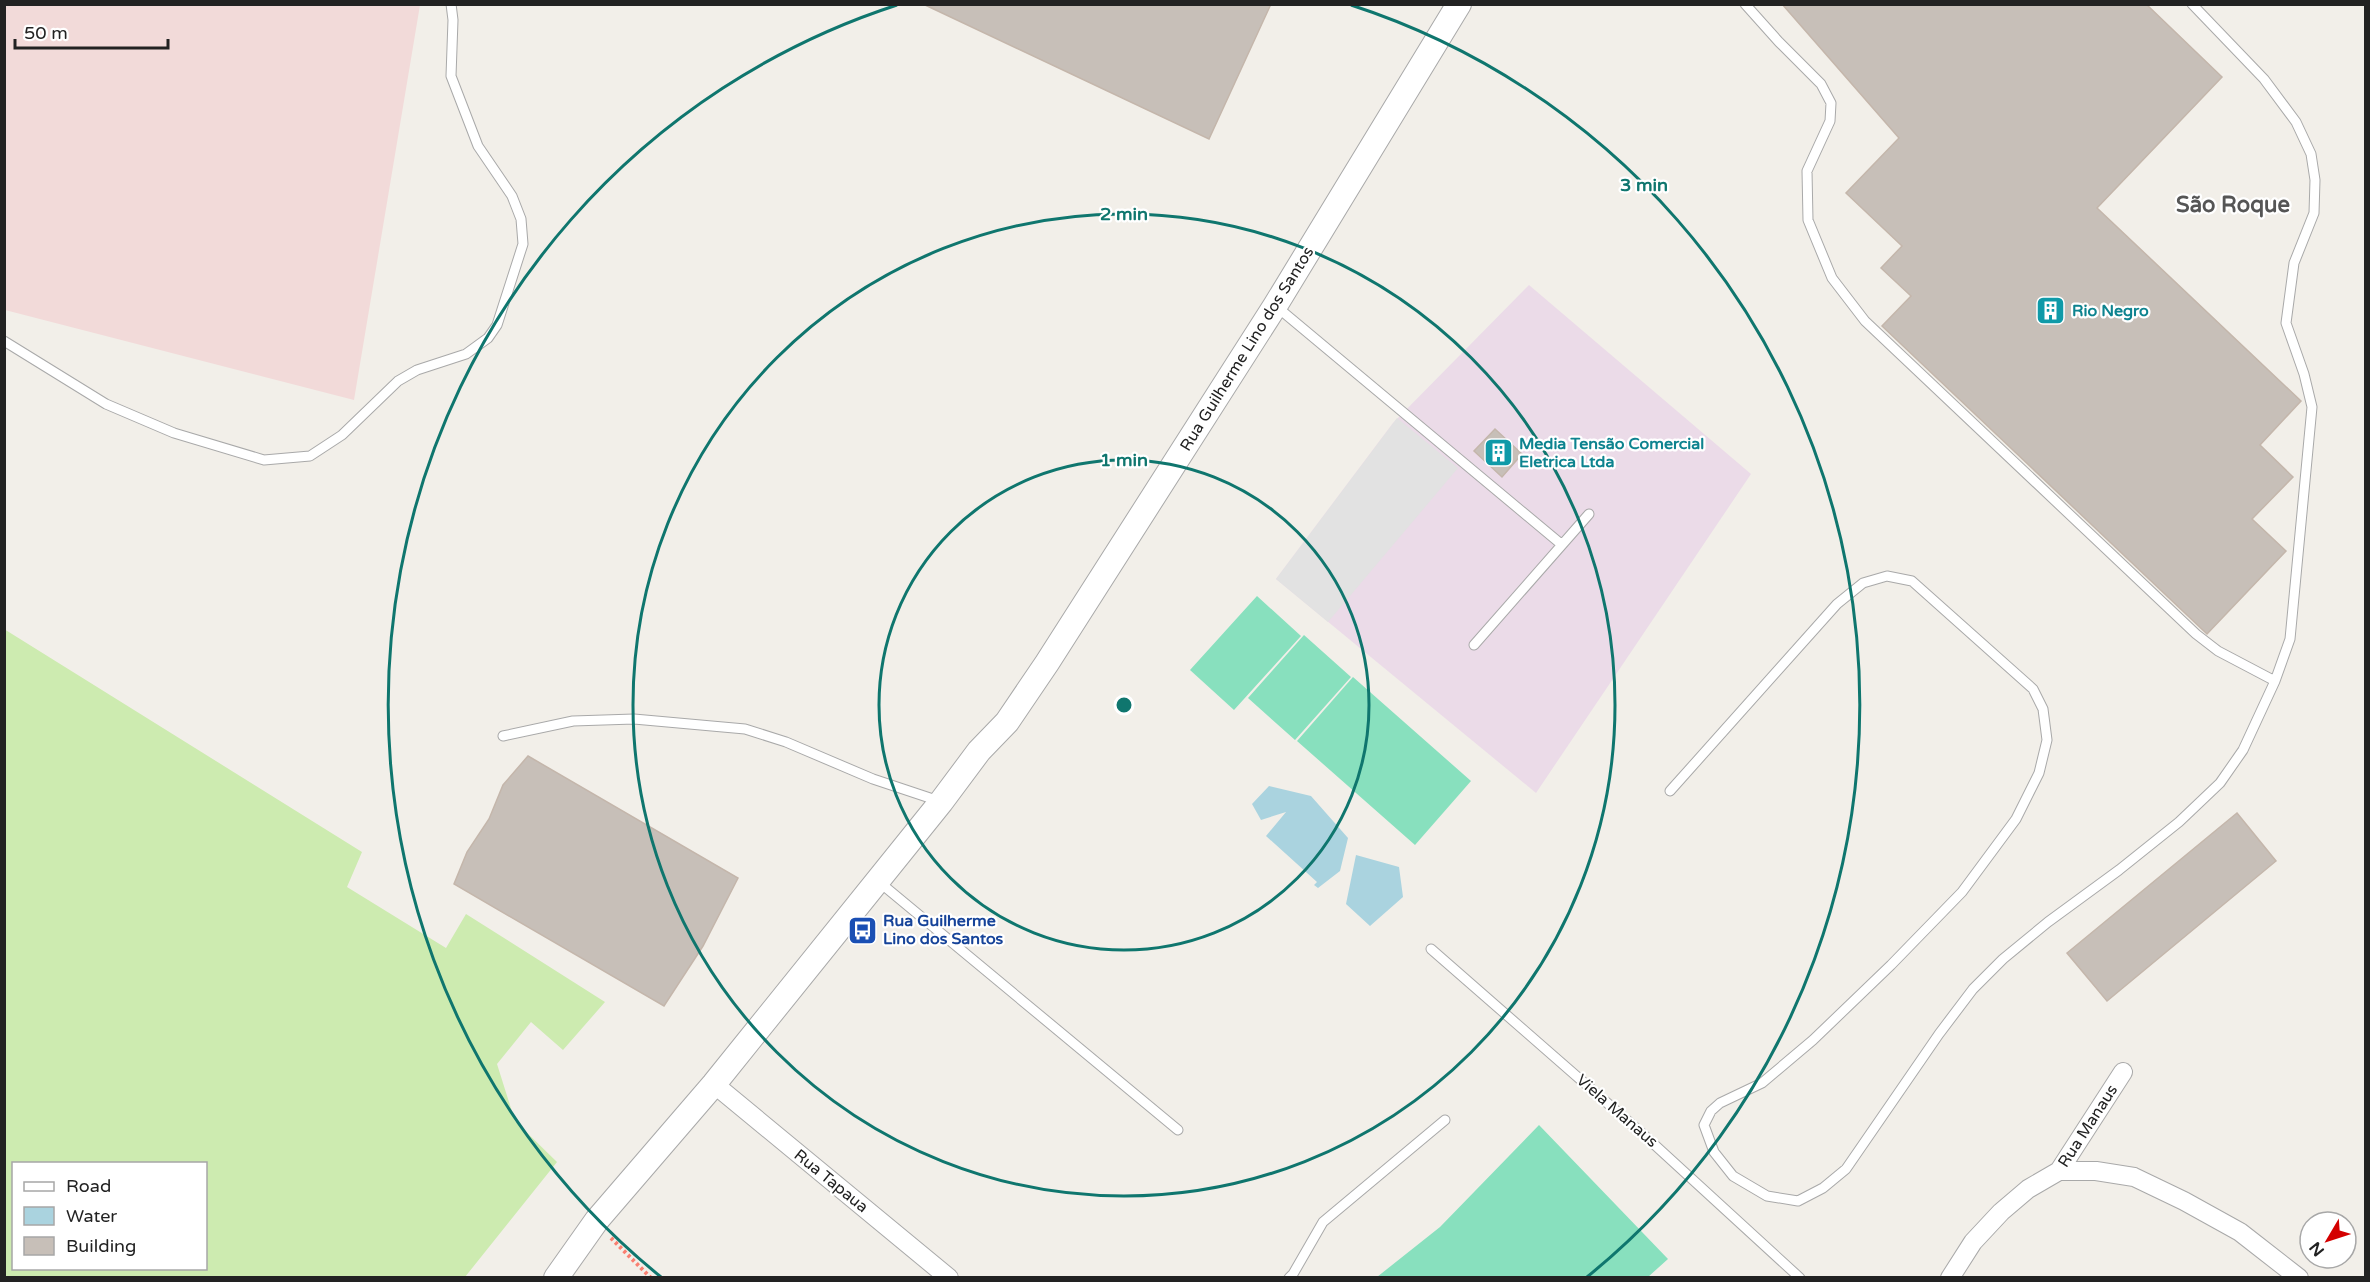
<svg xmlns="http://www.w3.org/2000/svg" width="2370" height="1282" viewBox="0 0 2370 1282" font-family="'Varela Round',sans-serif">
<style>
.commercial{fill:#f2dad9}
.industrial{fill:#ebdbe8}
.grass{fill:#cdebb0;fill-rule:evenodd}
.pitch{fill:#88e0be}
.parking{fill:#e2e2e2}
.water{fill:#aad3df}
.building{fill:#c7bfb8;stroke:#c4b6ab;stroke-width:1.5}
.lines{fill:none;stroke-linecap:round;stroke-linejoin:round}
.service-casing{stroke:#a9a9a9;stroke-width:11}
.minor-casing{stroke:#a9a9a9;stroke-width:20}
.tertiary-casing{stroke:#a9a9a9;stroke-width:26}
.path{stroke:#fa8072;stroke-width:4;stroke-dasharray:3 3;stroke-linecap:butt}
.service{stroke:#fff;stroke-width:9}
.minor{stroke:#fff;stroke-width:18}
.tertiary{stroke:#fff;stroke-width:24}
.ring{fill:none;stroke:#0f766e;stroke-width:3}
.labels{text-anchor:middle;dominant-baseline:central;stroke-width:4.5;stroke-linejoin:round;paint-order:stroke}
.culture-label{font-size:16px;font-weight:bold;fill:#0d838f;stroke:#fff;text-anchor:start}
.street-label{font-size:16px;fill:#222;stroke:#fff}
.transit-label{font-size:16px;font-weight:bold;fill:#164399;stroke:#fff;text-anchor:start}
.district-label{font-size:22px;font-weight:bold;fill:#555;stroke:#fff}
.centre{fill:#0f766e;stroke:#fff;stroke-width:3}
.ring-label{font-size:18px;text-anchor:middle;font-weight:bold;fill:#0f766e;stroke:#fff;stroke-width:4.5;stroke-linejoin:round;paint-order:stroke}
</style>
<rect width="100%" height="100%" fill="#f2efe9"/>
<path class="commercial" d="M4,5H420L354,400L5,310Z"/>
<path class="industrial" d="M1529,285L1751,474L1536,793L1276,579L1393,423Z"/>
<path class="grass" d="M4,629L362,852L347,887L446,948L466,914L605,1002L563,1050L531,1022L497,1064L515,1121L557,1162L465,1277H5ZM14,1164H206V1268H14Z"/>
<path class="pitch" d="M1257,596L1301,636L1234,710L1190,670Z
M1304,635L1351,677L1295,740L1248,698Z
M1353,677L1471,781L1415,845L1297,741Z
M1539,1125L1668,1259L1648,1277H1377L1440,1227Z"/>
<path class="parking" d="M1397,418L1458,468L1328,622L1276,579Z"/>
<path class="water" d="M1269,786L1311,796L1348,838L1340,871L1318,888L1314,885L1317,882L1266,836L1286,812L1261,820L1252,804Z
M1356,855L1399,867L1403,897L1370,926L1346,904Z"/>
<path class="building" d="M923,4H1271L1209,139Z
M1782,4H2146L2222,77L2097,208L2301,401L2260,445L2293,477L2252,519L2286,551L2207,634L1882,326L1911,296L1881,268L1902,246L1846,193L1899,138Z
M1495,429L1522,454L1502,477L1474,451Z
M528,756L738,878L703,946L664,1006L454,884L467,852L489,819L503,785Z
M2237,813L2276,861L2107,1001L2067,953Z"/>
<g class="lines">
<defs>
<path id="service" d="M1745,4L1779,42L1821,84L1831,103L1830,121L1807,171L1808,220L1832,278L1865,321L2196,634L2218,651L2275,681
M1277,307L1561,544
M4,341L106,404L174,433L264,460L310,456L342,435L398,381L417,370L466,354L488,338L497,325L523,244L521,219L512,196L478,146L451,76L453,20L451,4
M1474,645L1589,514
M503,736L573,721L634,719L745,729L786,742L873,779L939,801
M1670,791L1837,604L1863,583L1887,576L1912,581L2033,689L2043,709L2047,740L2039,773L2016,819L1962,892L1891,965L1813,1040L1762,1083L1720,1103L1711,1111L1704,1125L1714,1152L1733,1176L1767,1196L1798,1201L1823,1188L1846,1169L1939,1034L1973,989L2003,959L2048,922L2119,870L2179,822L2220,783L2243,750L2275,681L2290,639L2312,407L2304,374L2286,323L2294,263L2314,213L2315,180L2311,154L2296,122L2264,79L2192,4
M878,881L1178,1130
M1431,949L1645,1136L1800,1278
M1289,1278L1293,1274L1323,1222L1445,1120"/>
<path id="minor" d="M714,1084L949,1278
M2059,1171H2096L2134,1177L2184,1201L2240,1232L2299,1278
M1950,1278L1973,1242L2001,1212L2028,1189L2059,1171L2123,1072"/>
<path id="tertiary" d="M556,1278L597,1220L714,1084L941,802L979,751L1007,722L1047,663L1275,306L1459,4"/>
</defs>
<use href="#service" class="service-casing"/>
<use href="#minor" class="minor-casing"/>
<use href="#tertiary" class="tertiary-casing"/>
<path class="path" d="M611,1238L651,1278"/>
<use href="#service" class="service"/>
<use href="#minor" class="minor"/>
<use href="#tertiary" class="tertiary"/>
</g>
<g class="ring">
<circle cx="1124" cy="705" r="245"/>
<circle cx="1124" cy="705" r="491"/>
<path d="M661 1277A736 736 0 0 1 897 5M1351 5A736 736 0 0 1 1587 1277"/>
</g>
<defs>
<symbol id="building-square" viewBox="-11 -11 22 22"><rect x="-9" y="-9" width="18" height="18" rx="4" fill="#0f9aa8" stroke="#fff"/><path d="M-4-6H4V6H1V3H-1V6H-4ZM-2.5-4.3h1.7v1.8h-1.7ZM.8-4.3h1.7v1.8H.8ZM-2.5-1h1.7V.8h-1.7ZM.8-1h1.7V.8H.8Z" fill="#fff"/></symbol>
<symbol id="bus-square" viewBox="-11 -11 22 22"><rect x="-9" y="-9" width="18" height="18" rx="4" fill="#1a4fb4" stroke="#fff"/><path d="M-5-6H5V4H4V6H2V4H-2V6H-4V4H-5ZM-3.5-4V0h7V-4ZM-3.5 1.2v1.5H-2V1.2ZM2 1.2v1.5H3.5V1.2Z" fill="#fff"/></symbol>
</defs>
<g fill-rule="evenodd">
<use href="#building-square" x="2034" y="294" width="33" height="33"/>
<use href="#building-square" x="1482" y="436" width="33" height="33"/>
<use href="#bus-square" x="846" y="914" width="33" height="33"/>
</g>
<g class="labels">
<g class="culture-label">
<text x="2072" y="311">Rio Negro</text>
<text x="1519" y="444">Media Tensão Comercial<tspan x="1519" dy="18">Eletrica Ltda</tspan></text>
</g>
<g class="street-label">
<text transform="translate(1247 349) rotate(-58)">Rua Guilherme Lino dos Santos</text>
<text transform="translate(1617 1111) rotate(41)">Viela Manaus</text>
<text transform="translate(2088 1126) rotate(-57)">Rua Manaus</text>
<text transform="translate(831 1181) rotate(39)">Rua Tapaua</text>
</g>
<g class="transit-label">
<text x="883" y="921">Rua Guilherme<tspan x="883" dy="18">Lino dos Santos</tspan></text>
</g>
<g class="district-label">
<text x="2233" y="205">São Roque</text>
</g>
</g>
<circle cx="1124" cy="705" r="9" class="centre"/>
<g class="ring-label">
<text x="1644" y="191">3 min</text>
<text x="1124" y="220">2 min</text>
<text x="1124" y="466">1 min</text>
</g>
<rect width="2370" height="1282" fill="none" stroke="#222222" stroke-width="12"/>
<rect x="12" y="1162" width="195" height="108" fill="#ffffff" stroke="#a7a7a7" stroke-width="1.5"/>
<rect x="24" y="1182" width="30" height="9" fill="#ffffff" stroke="#a7a7a7" stroke-width="1.5"/>
<text x="66" y="1192" font-size="18" fill="#222222">Road</text>
<rect x="24" y="1207" width="30" height="18" fill="#aad3df" stroke="#a7a7a7" stroke-width="1.5"/>
<text x="66" y="1222" font-size="18" fill="#222222">Water</text>
<rect x="24" y="1237" width="30" height="18" fill="#c7bfb8" stroke="#a7a7a7" stroke-width="1.5"/>
<text x="66" y="1252" font-size="18" fill="#222222">Building</text>
<g transform="translate(2328 1240) rotate(231)"><circle r="28" fill="#ffffff" stroke="#a7a7a7" stroke-width="1.5"/>
<path d="M0-4.5L10 22L0 15L-10 22Z" fill="#d40000"/>
<text y="-9" font-size="16" font-weight="bold" text-anchor="middle" fill="#222222">N</text>
</g>
<path d="M15 39v9h153v-9" fill="none" stroke="#222222" stroke-width="3"/>
<text x="24" y="39" font-size="18" fill="#222222" stroke="#ffffff" stroke-width="4.5" paint-order="stroke">50 m</text>
</svg>
